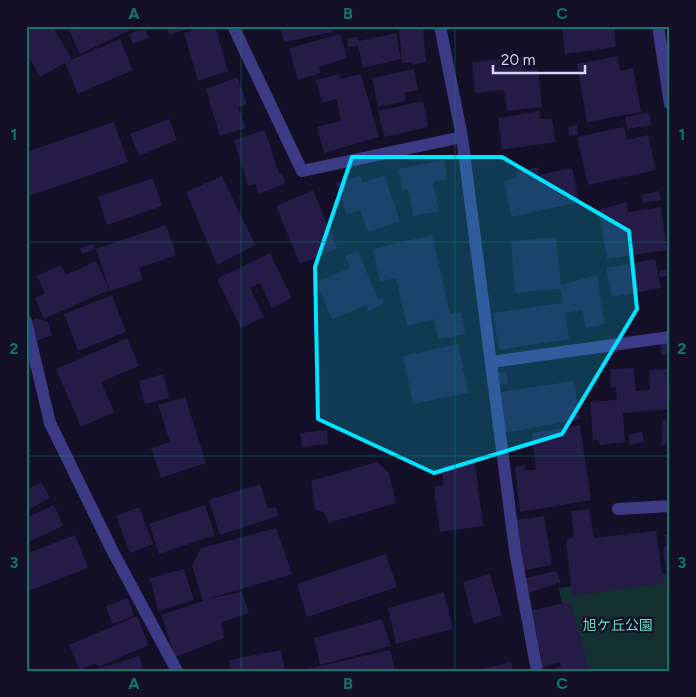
<svg xmlns="http://www.w3.org/2000/svg" width="696" height="697" viewBox="0 0 696 697" font-family="Figtree,'Noto Sans JP',sans-serif">
<style>
.green{fill:#12302f}
.building{fill:#241b47}
.lines{fill:none;stroke-linecap:round;stroke-linejoin:round}
.street{stroke:#3d3a85;stroke-width:12}
.marked{fill:#00e5ff;fill-opacity:0.2;stroke:#00e5ff;stroke-width:4;stroke-linejoin:round}
.grid{fill:none;stroke:#0f766e;stroke-width:1;stroke-opacity:0.55}
.labels{text-anchor:middle;dominant-baseline:central;stroke-width:4.5;stroke-linejoin:round;paint-order:stroke}
.park-label{font-size:14px;fill:#5fe0c0;stroke:#130f26}
.neatline{fill:none;stroke:#0f766e;stroke-width:2}
.grid-label{font-size:16px;text-anchor:middle;font-weight:bold;fill:#0f766e}
</style>
<rect width="100%" height="100%" fill="#130f26"/>
<path class="green" d="M670,573V671H575L559,588Z"/>
<path class="building" d="M26,26H52L72,59L66,62L120,39L133,70L78,94L65,63L40,77L26,53Z
M67,26H139L80,54Z
M166,26H193V27L169,35Z
M205,26H215L228,71L198,81L184,33Z
M280,26H332L333,32L284,42Z
M411,26H423L426,62L412,65L411,62L402,63L399,30Z
M562,26H614L616,47L565,54Z
M145,28L149,38L133,44L129,34Z
M396,33L401,59L363,68L358,46L348,47L347,38L358,37L359,41Z
M340,34L347,58L319,67L321,73L298,80L289,48Z
M617,56L620,71L633,68L641,112L587,122L577,64Z
M522,57L524,71L538,69L542,107L507,111L504,90L475,93L472,62Z
M414,69L418,90L404,93L406,101L378,107L372,78Z
M339,74L341,79L361,74L379,137L324,153L317,127L341,121L336,99L322,103L316,80Z
M237,77L247,104L238,108L246,128L220,136L206,89Z
M423,101L428,127L384,137L378,111Z
M540,111V119H552L555,142L502,150L498,118Z
M649,113L651,125L627,129L625,117Z
M169,119L177,140L139,156L130,134Z
M114,122L128,162L26,197V152Z
M577,125L578,135L569,136L568,126Z
M624,127L627,140L648,135L656,170L588,185L577,137Z
M265,130L279,174L282,173L286,183L259,194L255,184L248,186L234,140Z
M444,160L447,179L433,182L439,211L413,216L408,189L402,190L398,169Z
M538,167L539,175L572,168L579,202L511,217L504,181L517,178L516,172Z
M360,175L362,183L384,175L400,221L368,232L360,210L347,215L336,183Z
M222,176L255,245L217,265L186,192Z
M153,178L162,206L107,225L98,197Z
M313,190L337,248L300,264L276,206Z
M659,191L661,200L643,203L641,195Z
M627,202L628,212L661,207L667,250L607,259L598,210Z
M166,225L176,255L139,268L143,280L110,291L96,249Z
M432,235L450,314L461,312L465,334L438,339L434,319L407,326L396,278L380,282L373,249Z
M556,237L561,285L597,275L605,324L586,328L582,310L565,313L569,339L499,350L493,313L562,303L560,289L515,293L511,241Z
M93,244L95,249L82,254L80,248Z
M358,250L378,300L382,298L385,303L369,311L366,306L372,303L332,319L316,282L350,268L345,256Z
M270,253L292,298L272,308L260,283L250,288L264,317L241,328L217,279Z
M655,259L661,288L612,297L606,268Z
M96,261L109,290L44,319L35,298L45,293L37,276L61,265L66,275Z
M670,269V276L660,277L659,271Z
M112,295L126,332L78,351L64,314Z
M36,318L48,322L52,335L34,342L30,323Z
M127,338L139,366L101,382L114,412L81,427L56,369Z
M670,342V355H661L660,343Z
M458,344L468,393L413,404L403,356Z
M634,368L636,391L650,390L649,370L670,369V409L623,413L625,442L600,445L599,440H593L590,402L617,400L616,387L611,388L610,369Z
M507,372L508,384H498L497,373Z
M163,374L169,398L145,404L139,381Z
M574,381L580,419L505,433L500,392Z
M185,397L206,463L161,478L151,448L170,442L158,405Z
M670,418V444L661,445L663,420Z
M580,425L591,500L520,512L515,467L525,465L524,470H536L532,433Z
M327,430L328,444L302,447L300,433Z
M642,432L644,442L630,445L628,435Z
M377,462L389,473L396,503L329,523L324,512L315,510L311,481Z
M475,462L483,526L440,532L434,487L444,485L441,466Z
M41,482L50,498L26,511V490Z
M260,484L268,508L276,507L278,516L220,535L209,500Z
M54,505L63,526L26,543V518Z
M205,505L215,535L159,554L149,524Z
M139,507L153,544L130,553L116,516Z
M589,509L594,538L656,531L664,583L572,596L566,540L574,537L571,511Z
M544,516L552,565L524,570L516,520Z
M276,528L292,574L207,599L242,592L249,613L222,622L224,638L175,657L161,615L203,601L192,566L201,548Z
M670,534V581L667,582L663,549L667,544L664,535Z
M75,535L88,568L26,592V554Z
M386,554L397,587L307,617L297,584Z
M184,569L194,600L158,611L150,578Z
M556,571L561,582L529,593L525,578Z
M490,574L502,615L474,624L463,582Z
M444,592L453,629L396,644L388,608Z
M128,598L134,616L112,624L106,606Z
M570,602L590,671H546L561,666L560,662L543,667L532,610Z
M137,616L149,645L98,667L96,663L80,670L69,645Z
M382,619L391,646L320,665L314,638Z
M281,650L285,671H231L229,660Z
M390,650L395,671H303V670Z
M139,656L144,671H94V670Z
M511,662L513,671H479L478,670Z"/>
<g class="lines">
<path class="street" d="M233,26L302,171L462,137
M440,26L462,137L515,551L537,671
M658,26L670,104
M26,321L50,423L112,550L177,671
M491,362L670,337
M618,509L670,506"/>
</g>
<path class="marked" d="M352,157H502L629,231L637,309L562,434L434,473L318,419L315,267Z"/>
<path class="grid" d="M241,26V671M455,26V671M26,242H670M26,456H670"/>
<g class="labels">
<g class="park-label">
<text x="618" y="625">旭ケ丘公園</text>
</g>
</g>
<rect width="696" height="697" fill="none" stroke="#130f26" stroke-width="55"/>
<path d="M493 65v8h92v-8" fill="none" stroke="#d9d4ff" stroke-width="2.5"/>
<text x="501" y="65" font-size="15" fill="#d9d4ff" stroke="#130f26" stroke-width="4" paint-order="stroke">20 m</text>
<rect x="28" y="28" width="640" height="642" class="neatline"/>
<g class="grid-label">
<text x="134" y="19">A</text>
<text x="348" y="19">B</text>
<text x="562" y="19">C</text>
<text x="14" y="140">1</text>
<text x="682" y="140">1</text>
<text x="14" y="354">2</text>
<text x="682" y="354">2</text>
<text x="14" y="568">3</text>
<text x="682" y="568">3</text>
<text x="134" y="689">A</text>
<text x="348" y="689">B</text>
<text x="562" y="689">C</text>
</g>
</svg>
